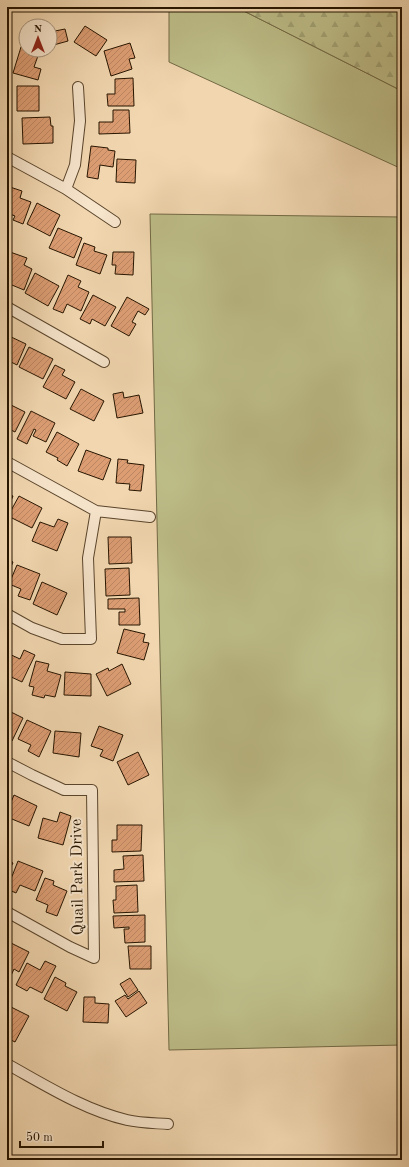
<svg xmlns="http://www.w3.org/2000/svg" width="409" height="1167" viewBox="0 0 409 1167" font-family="'Old Standard TT',serif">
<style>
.green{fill:#bdbd88;stroke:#726944}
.forest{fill:url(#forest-firs);stroke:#726944}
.building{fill:url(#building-hatch);stroke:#271500}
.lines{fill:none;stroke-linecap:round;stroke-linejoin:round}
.street-casing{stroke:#5a452c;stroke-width:12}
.street{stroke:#f6e4cb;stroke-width:10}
.labels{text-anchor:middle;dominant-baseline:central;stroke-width:4;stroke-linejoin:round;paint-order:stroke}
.street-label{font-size:16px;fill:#271500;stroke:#f6e4cb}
</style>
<defs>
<pattern id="forest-firs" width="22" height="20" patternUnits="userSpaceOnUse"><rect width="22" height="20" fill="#bdbd88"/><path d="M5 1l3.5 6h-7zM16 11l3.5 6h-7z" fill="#a2a274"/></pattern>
<pattern id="building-hatch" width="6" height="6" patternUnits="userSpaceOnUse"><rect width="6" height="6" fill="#dc9d73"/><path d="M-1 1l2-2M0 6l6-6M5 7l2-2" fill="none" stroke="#bd8662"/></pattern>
</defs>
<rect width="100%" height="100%" fill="#f1d6af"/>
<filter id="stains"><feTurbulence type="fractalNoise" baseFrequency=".005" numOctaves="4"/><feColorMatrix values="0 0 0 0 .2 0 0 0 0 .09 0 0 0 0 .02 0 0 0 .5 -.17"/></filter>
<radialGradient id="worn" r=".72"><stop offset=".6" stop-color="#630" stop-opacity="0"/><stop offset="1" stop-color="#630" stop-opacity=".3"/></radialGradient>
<path class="green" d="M169,7H236L402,91V169L169,62Z
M150,214L402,217V1045L169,1050Z"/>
<path class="forest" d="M236,7H402V91Z"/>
<path class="building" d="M85,26L107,40L96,56L74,42Z
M65,29L68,41L50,46V32Z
M130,43L135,58L129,59L132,69L111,76L104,51Z
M21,47L26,49V50L39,53L34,67L41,69L38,80L13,73Z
M133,78L134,106H108L107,94H115V79Z
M17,86H39V111H17Z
M113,110H129L130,133L99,134V122H113Z
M50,117L51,126H53V143L23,144L22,118Z
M91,146L108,148V150L115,151L113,167L100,165L98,179L87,177Z
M117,159L136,160L135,183L116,182Z
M10,187L22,191L20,198L31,202L23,224L13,220L15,216L7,213V196Z
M37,203L60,215L50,236L27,224Z
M58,228L82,238L74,258L49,248Z
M84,243L95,247L94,251L107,255L100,274L76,265Z
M10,252L27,258L24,265L32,269L24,290L7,283V261Z
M113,252H134L133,275L115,274L116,265H112Z
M35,273L59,286L48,306L25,293Z
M68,275L81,281L78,287L89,292L81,311L67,304L63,313L53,309Z
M93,295L116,307L105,326L92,319L90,324L80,319Z
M127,297L149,309L145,315L138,311L132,322L136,324L129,336L111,326Z
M7,335L26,344L17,365L7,360Z
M29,347L53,359L43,379L19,367Z
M55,365L65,370L62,375L75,382L66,399L43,387Z
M81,389L104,401L94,421L70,409Z
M123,392L124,398L139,395L143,413L117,418L113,394Z
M7,403L25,412L15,432L7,428Z
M31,411L55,423L46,442L33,436L36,430L34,429L27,444L17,439Z
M57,432L79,444L67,466L57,460L58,458L46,452Z
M86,450L111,459L103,480L78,471Z
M118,459L128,460L127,463L144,465L141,491L129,490L130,484L116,483Z
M7,494L13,496L7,510Z
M19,496L42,508L32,528L8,516Z
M58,519L68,523L57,551L32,541L40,522L54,527Z
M108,537H131L132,563L109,564Z
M7,559L13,562L7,576Z
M17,565L40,574L30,600L18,596L21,589L9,584Z
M129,568L130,595L106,596L105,569Z
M42,582L67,593L57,615L33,604Z
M139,598L140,625H119V612H125V609H108V599Z
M124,629L145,634L143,642L149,643L144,660L117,653Z
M24,650L35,655L22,682L7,675V653L20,659Z
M36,661L49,664L47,671L61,675L55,697L45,695L44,698L32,695L34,687L29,686Z
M122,664L131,684L107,696L96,674L108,668L109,671Z
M65,672L91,674V696L64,695Z
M7,710L23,718L12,741L7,738Z
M27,720L51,731L39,757L28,751L31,745L18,739Z
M99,726L123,735L113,761L100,756L103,750L91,746Z
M55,731L81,733L79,757L53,753Z
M138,752L149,775L128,785L117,762Z
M14,795L37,806L29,826L7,817V812Z
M60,812L71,816L63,845L38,838L43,818L57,822Z
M117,825H142L141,851L112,852V840H117Z
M143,855L144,881L114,882V870L124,869L123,856Z
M7,860L13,863L7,874Z
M18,861L43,871L35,891L20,885L16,893L7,889Z
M45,878L54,881L53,885L67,891L57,916L46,912L48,905L36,900Z
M137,885L138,912L114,913L113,900H116V886Z
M145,915V942L125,943L124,929H129V927L114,928L113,916Z
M7,941L29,952L19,972L14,969L9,980L7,979Z
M128,946H151V969H130Z
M45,961L56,966L42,993L30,987L27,991L16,985L27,963L40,970Z
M55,977L66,983L65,986L77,992L67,1011L44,999Z
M130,978L138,990L128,997L120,984Z
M139,991L147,1003L126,1017L115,1001L125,995L128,999Z
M84,997H95V1003L109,1004L108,1023L83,1022Z
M7,1005L29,1016L15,1042L7,1038Z"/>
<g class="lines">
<defs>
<path id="street" d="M7,157L66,189L115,222
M66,189L75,165L80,121L78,87
M7,307L104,362
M7,462L96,511L150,517
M7,614L32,628L62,639H91L88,558L96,511
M7,762L32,775L64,790H92L94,958L70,947L7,912
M7,1064C45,1085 84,1110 127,1120C140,1123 154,1123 168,1124"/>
</defs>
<use href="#street" class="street-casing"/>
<use href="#street" class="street"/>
</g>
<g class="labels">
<g class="street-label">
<text transform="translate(78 877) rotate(-91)">Quail Park Drive</text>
</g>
</g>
<rect width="409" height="1167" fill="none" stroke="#f1d6af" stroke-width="24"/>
<rect x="8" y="8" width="393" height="1151" fill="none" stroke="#271500" stroke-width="2"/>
<rect x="12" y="12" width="385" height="1143" fill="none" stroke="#271500"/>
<g transform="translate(38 38)"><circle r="19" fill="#f6e4cb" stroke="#a3917a"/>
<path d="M0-3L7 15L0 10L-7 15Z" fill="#8f2418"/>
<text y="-6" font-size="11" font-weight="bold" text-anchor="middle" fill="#271500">N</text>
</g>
<path d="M20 1141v6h83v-6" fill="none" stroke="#271500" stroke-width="2"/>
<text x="26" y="1141" font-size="12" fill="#271500" stroke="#f6e4cb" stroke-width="3" paint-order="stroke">50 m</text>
<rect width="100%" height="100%" filter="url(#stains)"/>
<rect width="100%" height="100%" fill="url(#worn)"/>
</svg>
